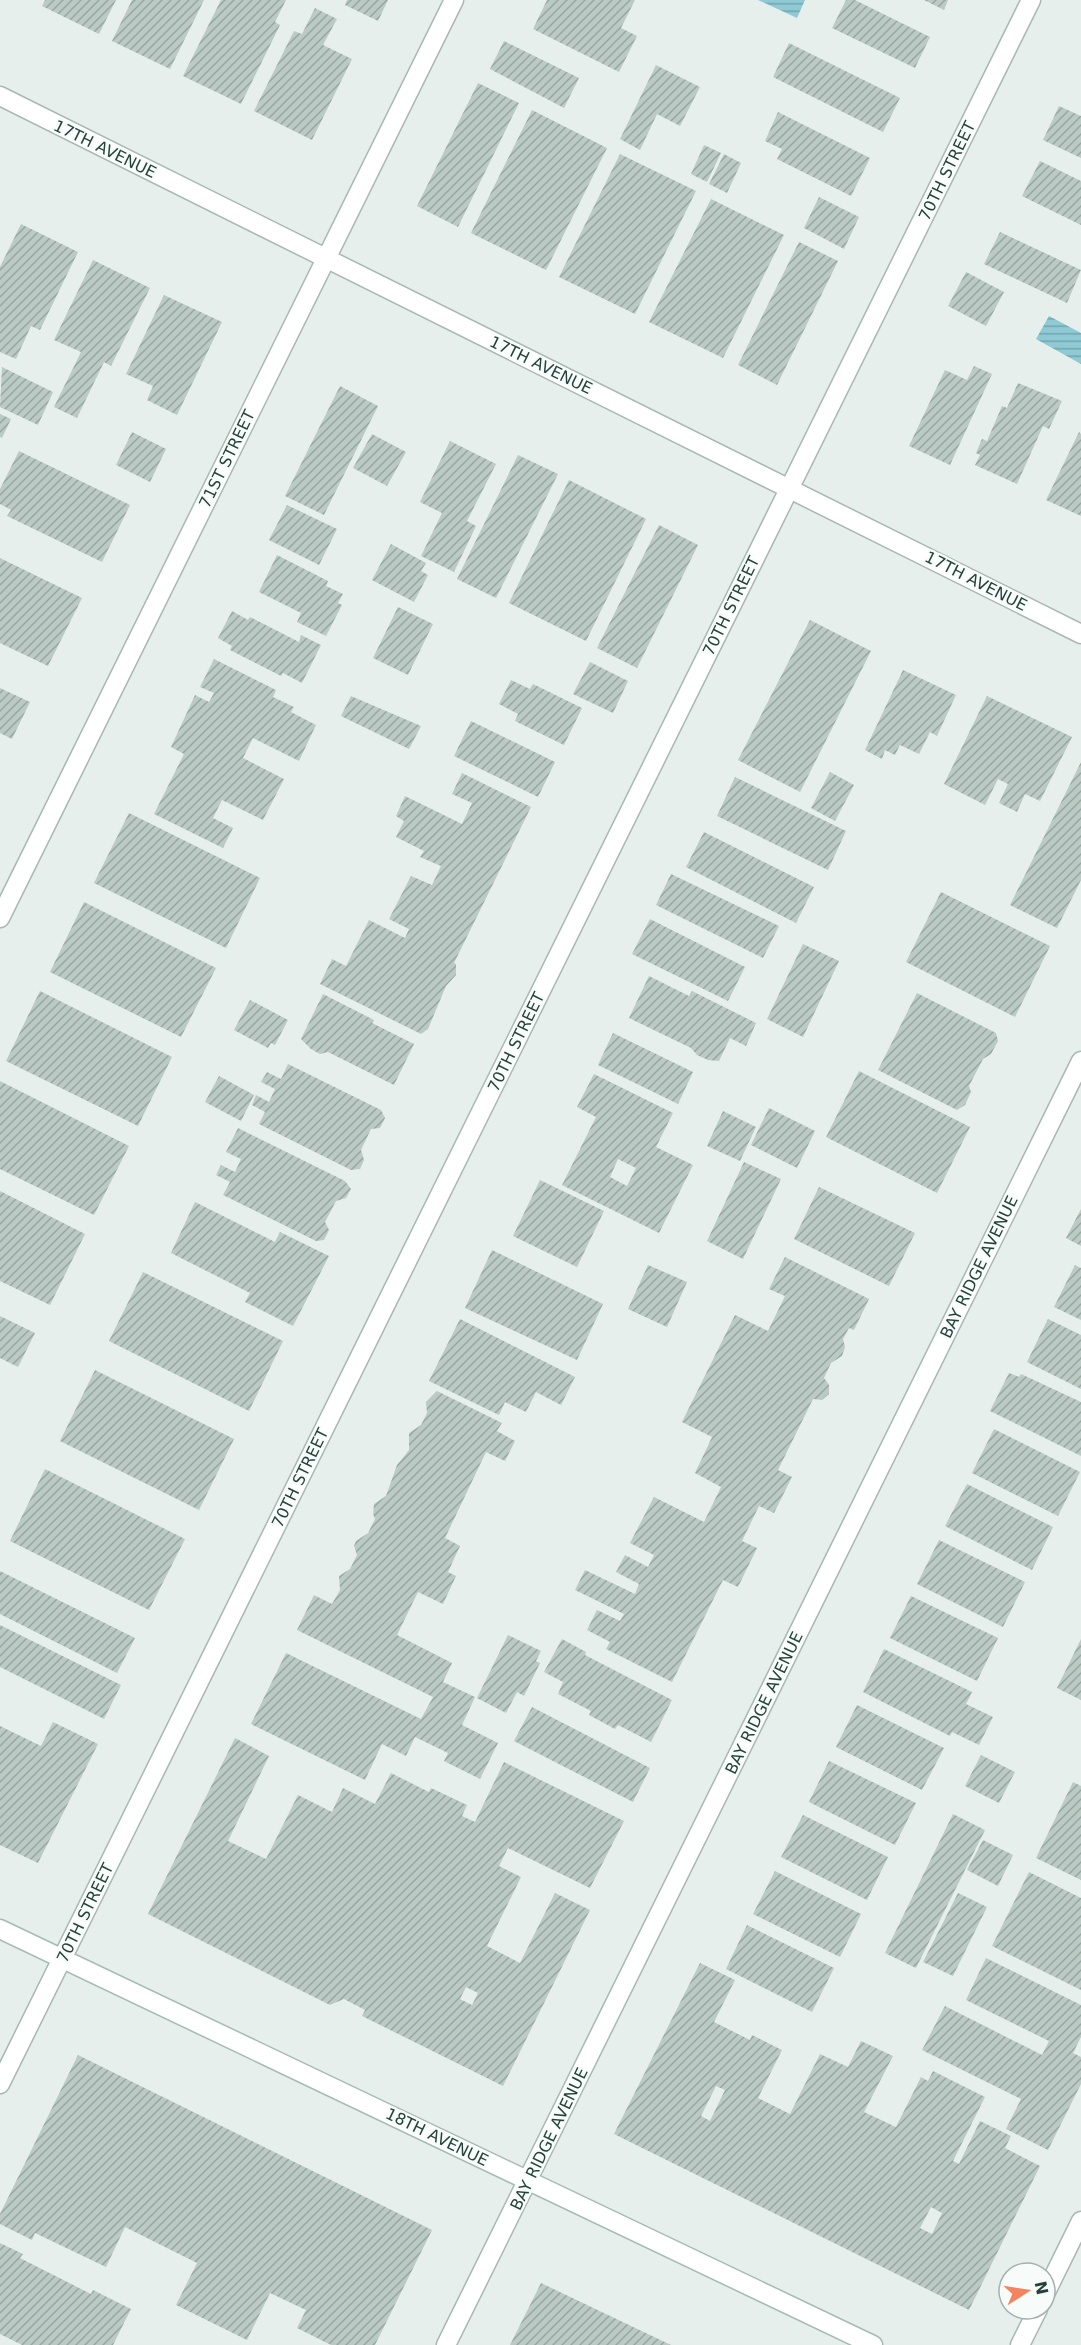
<svg xmlns="http://www.w3.org/2000/svg" width="1081" height="2345" viewBox="0 0 1081 2345" font-family="'DejaVu Sans',sans-serif">
<style>
.water{fill:url(#water-rules)}
.building{fill:url(#building-hatch);fill-rule:evenodd}
.lines{fill:none;stroke-linecap:round;stroke-linejoin:round}
.street-casing{stroke:#a8b8b2;stroke-width:21}
.secondary-casing{stroke:#a4bbb3;stroke-width:21}
.street{stroke:#fff;stroke-width:18}
.secondary{stroke:#fff;stroke-width:18}
.labels{text-anchor:middle;dominant-baseline:central;stroke-width:4.5;stroke-linejoin:round;paint-order:stroke}
.street-label{font-size:16px;fill:#24423a;stroke:#f7fbf9}
</style>
<defs>
<pattern id="water-rules" width="6" height="5" patternUnits="userSpaceOnUse" patternTransform="scale(1.5)"><rect width="6" height="5" fill="#8ec9d4"/><path d="M0 2.5h6" fill="none" stroke="#74a5ad"/></pattern>
<pattern id="building-hatch" width="6" height="6" patternUnits="userSpaceOnUse" patternTransform="scale(1.5)"><rect width="6" height="6" fill="#bbcac4"/><path d="M-1 1l2-2M0 6l6-6M5 7l2-2" fill="none" stroke="#98a6a0"/></pattern>
</defs>
<rect width="100%" height="100%" fill="#e6efeb"/>
<path class="water" d="M758,0H805L797,18Z
M1049,316L1081,333V364L1036,339Z"/>
<path class="building" d="M45,0H116L99,34L42,6Z
M132,0H204L170,69L112,41Z
M221,0H286L275,22L280,25L241,104L183,76Z
M347,0H388L378,21L345,5Z
M547,0H635L621,28L637,36L619,72L533,29Z
M846,0H855L930,37L915,68L832,28Z
M924,0H948L944,10Z
M315,8L337,19L323,45L352,59L312,140L254,111L294,31L302,34Z
M504,41L579,78L564,108L490,69Z
M789,43L900,98L883,132L773,77Z
M656,65L700,87L680,126L657,114L640,150L620,139Z
M478,83L519,103L458,227L417,206Z
M1059,106L1081,116V158L1043,140Z
M532,110L607,148L546,270L471,233Z
M778,112L870,158L851,196L777,159L782,149L765,141Z
M704,145L721,153L707,182L691,174Z
M620,154L696,191L635,314L559,277Z
M724,154L741,163L727,193L709,184Z
M1040,161L1081,181V225L1022,196Z
M819,197L859,217L844,249L804,228Z
M711,199L784,235L723,358L649,322Z
M21,224L78,252L40,330L31,326L16,359L0,352V267Z
M1000,232L1081,270L1067,303L984,264Z
M799,242L838,261L777,385L738,365Z
M93,260L150,288L111,366L104,362L77,418L54,407L81,352L54,340Z
M966,272L1004,292L986,326L948,306Z
M164,295L222,322L177,415L147,400L153,386L126,374Z
M974,366L992,374L950,465L909,446L945,370L967,380Z
M2,367L53,392L38,425L0,407Z
M1018,383L1062,401L1049,429L1043,426L1017,484L975,465L980,455L976,453L982,439L987,441L1002,406L1007,408Z
M340,386L378,406L324,515L285,496Z
M0,414L11,419L2,438L0,437Z
M132,432L166,449L150,482L116,465Z
M1079,432L1081,434V516L1046,500Z
M372,434L406,452L387,486L353,468Z
M450,441L496,464L467,521L476,526L454,572L421,556L442,513L420,502Z
M19,451L130,505L102,562L7,516L11,510L0,504V489Z
M518,455L558,474L496,598L457,579Z
M569,480L646,519L586,641L509,603Z
M287,505L337,529L319,565L269,540Z
M659,525L698,545L637,668L597,648Z
M391,544L426,563L421,571L428,575L414,602L372,580Z
M277,555L328,581L326,586L343,594L338,603L342,605L326,636L297,622L301,613L259,592Z
M0,558L82,598L48,666L0,643Z
M398,607L433,624L408,675L373,658Z
M232,611L248,620L250,617L299,642L301,635L321,645L302,683L283,673L281,676L230,650L232,646L218,638Z
M810,620L871,651L800,792L738,760Z
M214,659L276,690L273,697L294,707L291,712L316,725L299,761L253,738L243,758L284,779L263,820L222,800L213,818L233,828L223,848L154,814L184,754L171,747L195,695L209,702L214,693L200,687Z
M590,662L628,681L613,713L573,694Z
M903,670L956,695L937,736L930,732L919,754L900,745L895,755L885,750L882,759L865,750Z
M511,680L530,689L533,684L582,708L564,745L515,721L518,714L499,704Z
M0,688L30,702L12,739L0,733Z
M351,696L421,726L409,749L341,716Z
M987,696L1072,737L1040,801L1025,794L1017,812L999,803L1008,784L998,779L985,805L944,784Z
M471,721L555,762L538,797L454,756Z
M1081,762V880L1057,928L1010,905Z
M830,772L854,785L835,821L811,808Z
M462,773L531,807L454,963L456,964V975L446,986L428,1029L421,1034L320,984L332,959L346,966L369,920L405,938L409,929L389,919L411,876L432,885L441,866L420,857L424,851L396,837L404,821L396,816L405,796L462,824L472,803L452,794Z
M735,777L846,831L828,870L717,816Z
M129,813L260,878L226,948L94,883Z
M704,832L814,887L796,923L686,867Z
M671,874L779,926L763,958L656,905Z
M941,892L1050,946L1015,1017L906,962Z
M84,902L216,968L181,1037L50,972Z
M650,919L745,967L728,1001L632,954Z
M803,944L839,961L803,1037L767,1019Z
M649,976L689,996L692,991L756,1023L746,1046L730,1038L719,1061L708,1060L697,1055L691,1048L629,1018Z
M40,991L172,1057L138,1126L6,1061Z
M917,993L996,1033L998,1041L991,1054L983,1059L969,1086L971,1092L965,1105L957,1110L878,1070Z
M323,994L374,1020L372,1023L414,1044L394,1085L328,1052L320,1054L311,1049L301,1039Z
M250,1000L288,1020L275,1045L271,1043L268,1048L234,1030Z
M613,1033L693,1072L678,1104L598,1065Z
M288,1064L381,1110L385,1118L380,1128L371,1129L361,1150L364,1160L360,1169L351,1170L259,1124L265,1112L252,1105L256,1095L269,1102L275,1089L261,1082L267,1072L281,1079Z
M859,1071L970,1127L937,1193L826,1137Z
M594,1074L673,1113L656,1147L693,1165L659,1233L562,1185L596,1117L577,1107ZM618,1159L636,1168L627,1186L610,1177Z
M219,1076L254,1095L241,1121L205,1102Z
M0,1081L129,1146L94,1215L0,1169Z
M769,1108L815,1131L797,1168L751,1145Z
M723,1111L756,1127L740,1161L707,1146Z
M238,1128L345,1181L351,1189L346,1198L336,1201L325,1222L329,1230L324,1240L316,1241L223,1195L230,1182L216,1175L221,1165L235,1172L241,1159L226,1152Z
M744,1162L781,1179L743,1259L707,1241Z
M540,1180L604,1211L577,1267L513,1236Z
M819,1187L915,1233L889,1286L794,1239Z
M0,1191L85,1234L50,1305L0,1281Z
M195,1202L275,1242L280,1232L329,1256L293,1326L245,1302L250,1293L171,1253Z
M1081,1209V1246L1066,1238Z
M492,1250L603,1304L577,1360L465,1308Z
M785,1257L869,1299L854,1330L849,1328L843,1339L845,1347L842,1356L831,1363L824,1378L829,1385V1394L822,1400L813,1399L778,1470L792,1477L774,1513L759,1506L742,1541L757,1548L738,1587L723,1580L672,1682L606,1649L610,1642L587,1630L597,1610L620,1621L624,1614L575,1590L585,1570L635,1594L639,1584L616,1572L625,1555L648,1567L654,1555L630,1543L654,1497L704,1522L721,1487L695,1473L712,1437L682,1422L735,1315L768,1331L785,1296L769,1289Z
M648,1265L687,1282L667,1327L628,1309Z
M1075,1265L1081,1268V1320L1054,1307Z
M143,1272L283,1341L249,1411L109,1341Z
M0,1316L35,1333L18,1367L0,1358Z
M460,1319L575,1377L561,1405L536,1392L526,1412L505,1402L499,1415L429,1381Z
M1048,1319L1081,1335V1389L1027,1362Z
M95,1370L234,1439L199,1510L60,1441Z
M1009,1373L1019,1377L1021,1374L1081,1402V1456L990,1411Z
M437,1391L502,1423L497,1431L515,1441L505,1461L486,1452L445,1538L460,1546L448,1572L456,1576L443,1604L418,1592L397,1635L452,1663L443,1682L475,1697L462,1725L498,1743L480,1779L444,1761L448,1753L415,1737L406,1756L382,1744L365,1780L251,1724L286,1653L421,1719L433,1697L297,1630L314,1595L332,1604L340,1590L339,1576L350,1569L357,1555L354,1546L356,1541L368,1533L375,1519L373,1514L374,1504L386,1496L397,1465L409,1450V1433L421,1425L427,1413L426,1402Z
M994,1429L1080,1472L1058,1516L972,1473Z
M45,1469L185,1539L149,1610L10,1541Z
M967,1484L1053,1527L1032,1570L945,1526Z
M939,1540L1025,1582L1003,1627L917,1584Z
M0,1571L135,1638L117,1673L0,1614Z
M911,1596L998,1638L977,1681L890,1638Z
M0,1625L121,1685L104,1719L0,1667Z
M508,1635L541,1651L536,1661L540,1663L524,1696L517,1692L506,1713L477,1698Z
M562,1639L586,1652L585,1655L672,1700L651,1742L618,1725L615,1729L589,1715L591,1711L558,1694L563,1682L544,1672Z
M1081,1639V1700L1057,1688Z
M884,1649L972,1692L966,1704L993,1717L979,1745L952,1732L950,1736L863,1692Z
M857,1705L944,1748L922,1790L836,1747Z
M532,1707L650,1768L633,1802L514,1741Z
M53,1722L98,1744L38,1863L0,1845V1726L41,1746Z
M235,1738L269,1756L228,1841L266,1859L298,1795L332,1812L343,1788L375,1804L391,1773L429,1792L431,1788L467,1805L462,1816L475,1822L504,1762L624,1821L590,1888L508,1848L499,1866L521,1877L487,1946L520,1963L555,1893L590,1910L503,2086L362,2016L365,2010L344,1999L330,2005L148,1914ZM466,1987L478,1993L472,2005L460,1999Z
M981,1755L1015,1772L999,1803L965,1786Z
M829,1761L916,1803L895,1845L809,1802Z
M1073,1782L1081,1786V1880L1036,1858Z
M953,1814L985,1830L916,1968L885,1953Z
M803,1815L888,1857L867,1900L781,1857Z
M983,1840L1013,1855L998,1886L967,1870Z
M775,1871L861,1914L840,1957L753,1914Z
M1029,1872L1081,1898V1990L992,1946Z
M958,1893L987,1907L953,1976L923,1962Z
M747,1925L834,1968L812,2012L726,1969Z
M986,1958L1081,2005V2037L1073,2053L1081,2057V2084L1048,2150L1006,2129L1021,2099L922,2050L945,2006L1042,2055L1049,2041L966,2000Z
M700,1963L735,1980L714,2022L750,2040L752,2035L782,2050L758,2098L790,2114L820,2054L848,2067L861,2041L893,2056L864,2112L896,2127L921,2077L928,2081L933,2071L985,2097L953,2161L959,2164L980,2121L1011,2136L1005,2148L1040,2166L969,2310L614,2134ZM716,2086L725,2090L710,2121L701,2116ZM931,2207L942,2213L932,2234L920,2228Z
M78,2055L432,2230L375,2345H331L297,2328L306,2310L270,2293L247,2340L176,2305L197,2263L125,2227L106,2267L35,2233L32,2240L0,2224V2214Z
M0,2243L23,2254L20,2258L91,2294L93,2290L131,2309L113,2345H22L0,2334Z
M541,2283L671,2345H510Z"/>
<g class="lines">
<defs>
<path id="street" d="M0,96L1081,634
M0,918L454,0
M0,2084L1031,0
M1045,2294L1081,2221
M446,2345L1081,1061
M1020,2345L1038,2309"/>
<path id="secondary" d="M0,1929L873,2345"/>
</defs>
<use href="#street" class="street-casing"/>
<use href="#secondary" class="secondary-casing"/>
<use href="#street" class="street"/>
<use href="#secondary" class="secondary"/>
</g>
<g class="labels">
<g class="street-label">
<text transform="translate(105 149) rotate(26)">17TH AVENUE</text>
<text transform="translate(947 171) rotate(-64)">70TH STREET</text>
<text transform="translate(541 365) rotate(26)">17TH AVENUE</text>
<text transform="translate(227 459) rotate(-64)">71ST STREET</text>
<text transform="translate(976 581) rotate(27)">17TH AVENUE</text>
<text transform="translate(731 606) rotate(-64)">70TH STREET</text>
<text transform="translate(516 1042) rotate(-64)">70TH STREET</text>
<text transform="translate(979 1267) rotate(-64)">BAY RIDGE AVENUE</text>
<text transform="translate(300 1478) rotate(-64)">70TH STREET</text>
<text transform="translate(764 1703) rotate(-64)">BAY RIDGE AVENUE</text>
<text transform="translate(85 1913) rotate(-64)">70TH STREET</text>
<text transform="translate(437 2137) rotate(26)">18TH AVENUE</text>
<text transform="translate(549 2139) rotate(-64)">BAY RIDGE AVENUE</text>
</g>
</g>
<g transform="translate(1027 2291) rotate(78)"><circle r="28" fill="#f7fbf9" stroke="#a3b1ad" stroke-width="1.5"/>
<path d="M0-4.5L10 22L0 15L-10 22Z" fill="#f4845f"/>
<text y="-9" font-size="16" font-weight="bold" text-anchor="middle" fill="#24423a">N</text>
</g>
</svg>
